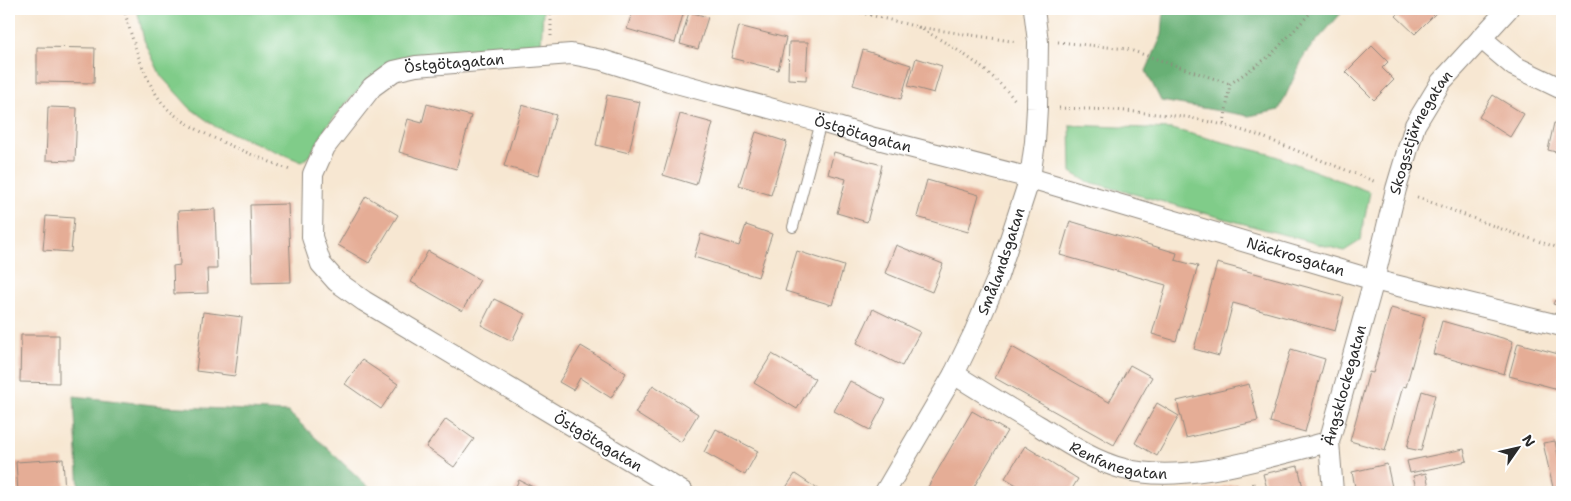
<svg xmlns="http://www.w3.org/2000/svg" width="1571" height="501" viewBox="0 0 1571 501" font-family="'Shantell Sans',sans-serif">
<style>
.green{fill:#80cc89;stroke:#567c5a}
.forest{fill:#68b075;stroke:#4a6e50}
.building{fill:#e5ad96}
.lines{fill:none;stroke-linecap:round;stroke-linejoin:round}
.lane-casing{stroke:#91897e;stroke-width:12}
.street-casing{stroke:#91897e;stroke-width:22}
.path{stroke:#91897e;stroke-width:3;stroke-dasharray:1 4;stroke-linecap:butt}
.lane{stroke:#fff;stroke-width:10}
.street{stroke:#fff;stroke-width:20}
.labels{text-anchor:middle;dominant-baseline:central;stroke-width:4.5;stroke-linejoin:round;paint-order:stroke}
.street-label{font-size:15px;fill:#2b2b2b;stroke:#fff}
</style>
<rect width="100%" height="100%" fill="#fff"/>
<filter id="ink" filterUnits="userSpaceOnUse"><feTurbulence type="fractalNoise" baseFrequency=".02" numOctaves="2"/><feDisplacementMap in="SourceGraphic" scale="10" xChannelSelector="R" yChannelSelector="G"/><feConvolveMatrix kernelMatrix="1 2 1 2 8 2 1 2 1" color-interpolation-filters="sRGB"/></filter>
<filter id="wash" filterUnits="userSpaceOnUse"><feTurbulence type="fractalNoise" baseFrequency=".0096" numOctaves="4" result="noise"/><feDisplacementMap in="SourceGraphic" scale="20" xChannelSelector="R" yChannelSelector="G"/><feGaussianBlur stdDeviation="1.12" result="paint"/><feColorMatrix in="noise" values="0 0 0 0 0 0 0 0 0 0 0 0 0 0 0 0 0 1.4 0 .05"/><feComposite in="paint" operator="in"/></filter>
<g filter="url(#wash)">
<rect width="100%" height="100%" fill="#f7e7d2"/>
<path class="green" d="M137,9H192L254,12L285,9H543L541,46L442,55L357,91L327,126L310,155L302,162L216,127L190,108L161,76L144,40Z
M1070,125L1172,129L1270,154L1370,192L1360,241L1344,251L1086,181L1071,172Z"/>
<path class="forest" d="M1164,9H1345L1305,54L1279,110L1249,116L1161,101L1146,71L1162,35Z
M74,396L161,406L288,412L374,492H79Z"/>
<g id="blocks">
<path class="building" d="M633,9H677L684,11L675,43L627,29Z
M1403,9H1440L1415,34L1396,16Z
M689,12L708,17L698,49L680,44Z
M739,26L786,38L778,70L731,58Z
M789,42H808L806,80L788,79Z
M1372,46L1388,62L1382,68L1394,80L1374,100L1346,72Z
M37,47L95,48L94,83L37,82Z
M863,50L911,65L901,99L853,85Z
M916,58L942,66L934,93L908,86Z
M607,95L640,102L629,153L596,145Z
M1493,95L1524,114L1510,137L1479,117Z
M427,104L471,116L456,169L399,152L408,119L422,123Z
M522,105L556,115L538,176L504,166Z
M48,107L77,108L75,161L46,160Z
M680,114L713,123L696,185L663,175Z
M1554,123L1562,124V162L1558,161L1560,153L1548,150Z
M756,132L787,142L771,195L739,185Z
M834,152L882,165L867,222L837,213L846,179L828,174Z
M927,180L979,195L968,232L917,217Z
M366,196L398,215L369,263L338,245Z
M288,204L291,282L252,283L250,205Z
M215,209L217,269H207L208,293L174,294L173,266L180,265L178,211Z
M46,216L74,218L71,252L43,250Z
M1070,221L1177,253L1175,260L1198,266L1176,341L1152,334L1166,285L1060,255Z
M746,225L772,234L758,277L694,257L701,234L739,246Z
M896,245L943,264L932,292L885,273Z
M428,251L480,280L462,311L411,282Z
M797,251L844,266L832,305L785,291Z
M1217,263L1344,297L1335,331L1233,303L1219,356L1194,349Z
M494,299L525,314L512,341L481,325Z
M1555,300L1562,302V307L1553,304Z
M1391,308L1425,317L1406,387L1403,386L1385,451L1350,441L1369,372L1373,373Z
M873,309L920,332L902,366L857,343Z
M203,312L242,317L235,376L196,371Z
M1442,321L1513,341L1504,374L1433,354Z
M21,335H59V383L20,382Z
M1518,343L1562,355V390L1509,376Z
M581,346L626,373L611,398L580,378L573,390L559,382Z
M1012,347L1109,402L1130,365L1152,377L1114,445L995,378Z
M1291,349L1325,359L1305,432L1270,422Z
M772,354L815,379L797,409L754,383Z
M362,360L398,384L381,409L345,384Z
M850,381L886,400L870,430L834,411Z
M1249,384L1258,421L1186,438L1177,401Z
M653,385L698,414L681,442L635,413Z
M1422,391L1435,395L1421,451L1407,448Z
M1157,403L1179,416L1157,456L1135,443Z
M972,411L1007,431L982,473L971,492H925Z
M446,419L474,439L454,467L426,447Z
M716,429L758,451L745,475L704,452Z
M1555,441L1562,474V492H1554L1543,443Z
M1025,446L1078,479L1070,492H1028L1005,478Z
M1464,449L1467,461L1410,473L1407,461Z
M63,459L65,492H18L16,462Z
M1387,464L1393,492H1356L1352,472Z
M1298,466L1304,492H1268L1263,474Z
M1426,473L1430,492H1417L1413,476Z
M795,474L822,492H783Z
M519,480L543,492H513Z
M1237,484L1239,492H1202V491Z"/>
</g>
</g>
<g filter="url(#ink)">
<use href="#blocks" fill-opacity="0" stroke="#91897e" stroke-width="1"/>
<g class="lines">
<defs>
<path id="lane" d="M793,227L821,122"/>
<g id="street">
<path d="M1481,38L1514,66L1562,89"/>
<path id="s1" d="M954,374C982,392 1011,409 1039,426C1065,442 1093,461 1124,469C1186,485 1268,456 1329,442"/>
<path id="s2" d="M683,492L364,301L336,281L321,264L312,237L313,174L325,147L372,87L394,71L416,66L571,54L602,60L669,81L821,122L874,138L1030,178L1374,280L1562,326"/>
<path id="s3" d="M885,492L954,374L974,333L997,279L1030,178L1035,142L1037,108L1038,42L1034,9"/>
<path id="s4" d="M1333,492L1329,442L1374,280L1396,189L1415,125L1441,82L1508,9"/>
</g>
</defs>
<use href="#lane" class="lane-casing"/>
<use href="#street" class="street-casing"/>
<path class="path" d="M124,9C132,39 147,92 171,112C201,137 255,155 292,171
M846,9L918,27L1017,42
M918,27C956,48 986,66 1015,100
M551,36V9
M1058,42L1127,49L1230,84
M1059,108L1115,110L1187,117L1224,125L1260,136L1376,182
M1224,124L1230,84L1271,55L1314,9
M1417,197L1507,231L1562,249
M1253,483L1255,492"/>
<use href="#lane" class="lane"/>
<use href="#street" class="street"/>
</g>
</g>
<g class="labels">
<g class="street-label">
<text stroke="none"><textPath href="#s2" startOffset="714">Östgötagatan</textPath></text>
<text stroke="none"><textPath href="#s2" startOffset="1134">Östgötagatan</textPath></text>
<text stroke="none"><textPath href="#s4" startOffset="374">Skogsstjärnegatan</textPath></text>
<text stroke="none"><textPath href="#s2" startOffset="1584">Näckrosgatan</textPath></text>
<text stroke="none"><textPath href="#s3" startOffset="259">Smålandsgatan</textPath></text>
<text stroke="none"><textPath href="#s4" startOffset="109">Ängsklockegatan</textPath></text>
<text transform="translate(598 442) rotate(31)">Östgötagatan</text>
<text stroke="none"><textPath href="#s1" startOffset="188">Renfanegatan</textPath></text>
</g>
</g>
<rect width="1571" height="501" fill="none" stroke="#fff" stroke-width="30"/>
<g transform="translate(1518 448) rotate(56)" stroke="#ffffff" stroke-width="4" paint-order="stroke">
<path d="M0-4L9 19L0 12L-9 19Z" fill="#2b2b2b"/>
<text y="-8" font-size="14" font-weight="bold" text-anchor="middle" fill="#2b2b2b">N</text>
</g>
</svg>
